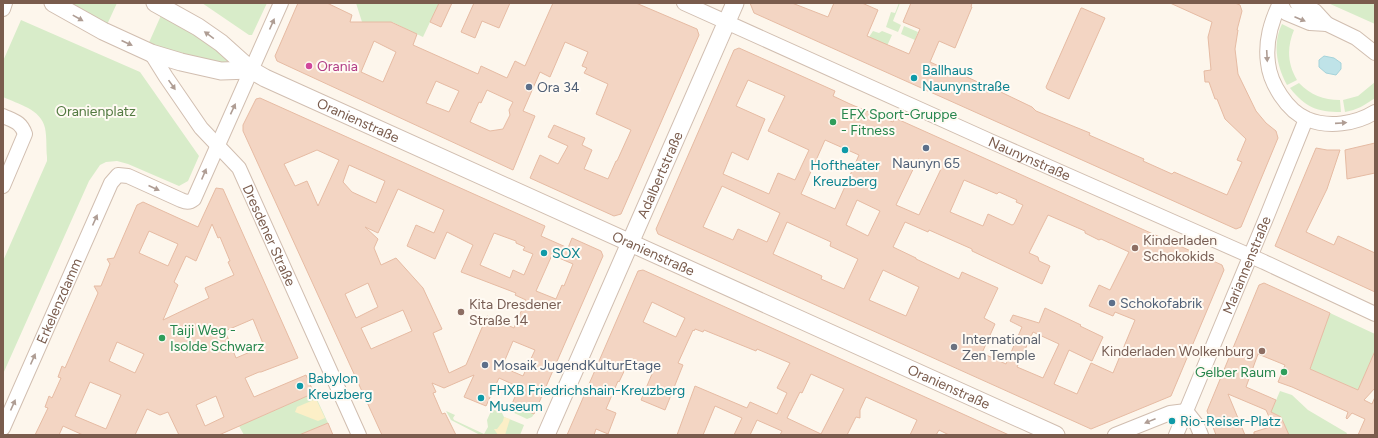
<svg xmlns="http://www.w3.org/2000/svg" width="1378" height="438" viewBox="0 0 1378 438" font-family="Figtree,sans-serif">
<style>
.green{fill:#d8ecc9}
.sand{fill:#fcefc7}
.water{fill:#bfe3e8;stroke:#a5d3da}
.building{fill:#f3d5c3;stroke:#e6bba3;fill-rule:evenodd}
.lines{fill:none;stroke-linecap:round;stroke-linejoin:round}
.minor-casing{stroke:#d1beb0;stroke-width:16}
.tertiary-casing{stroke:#d1beb0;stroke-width:19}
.minor{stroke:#fff;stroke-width:14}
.tertiary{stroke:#fff;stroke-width:17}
.oneway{fill:#af9d94}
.hotel-dot{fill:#d1479c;stroke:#fffaf3;stroke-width:1.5}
.culture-dot{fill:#0f9aa8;stroke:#fffaf3;stroke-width:1.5}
.service-dot{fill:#5c6f8a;stroke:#fffaf3;stroke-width:1.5}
.leisure-dot{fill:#2e9e5b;stroke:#fffaf3;stroke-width:1.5}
.education-dot{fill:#8d6e63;stroke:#fffaf3;stroke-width:1.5}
.worship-dot{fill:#6b7280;stroke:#fffaf3;stroke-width:1.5}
.labels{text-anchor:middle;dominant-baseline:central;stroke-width:4;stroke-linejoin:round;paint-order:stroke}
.hotel-label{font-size:14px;fill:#b23c85;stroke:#fffaf3;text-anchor:start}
.culture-label{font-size:14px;fill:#0d838f;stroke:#fffaf3;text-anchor:start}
.service-label{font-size:14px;fill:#4e5e75;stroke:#fffaf3;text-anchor:start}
.park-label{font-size:14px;fill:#537a41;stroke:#fffaf3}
.leisure-label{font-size:14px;fill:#27864d;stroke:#fffaf3;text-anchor:start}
.street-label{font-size:14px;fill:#7a5c4d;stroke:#fffaf3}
.education-label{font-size:14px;fill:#785e54;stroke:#fffaf3;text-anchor:start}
.worship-label{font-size:14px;fill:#5b616d;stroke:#fffaf3;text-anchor:start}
</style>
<rect width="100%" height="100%" fill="#fdf6ec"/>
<path class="green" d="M61,3H117L105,29Z
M202,3H267L252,35H249Z
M356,3H439L423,37L392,22H362Z
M899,3H900L893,21L901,25L898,32L886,27L891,12L895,13Z
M1328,3H1375V24Z
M163,11L190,27L230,61L229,64L147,47Z
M21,20L140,72L199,156L188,181L179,186L128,164L117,161L106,162L100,165L89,181L3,374V261L47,161V157C46,148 47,138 45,128C41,109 18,104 3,97V61Z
M1282,24L1294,30C1287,47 1287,63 1297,80L1287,85C1277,67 1272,44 1282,24Z
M904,26L918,32L915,40L901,34Z
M873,31L879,33L882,31L892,35L887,46L878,41L869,37Z
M1375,82V98C1365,105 1357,110 1345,112L1343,100L1358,96Z
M1299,83C1311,95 1323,100 1340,100L1341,112C1317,112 1305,107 1290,88Z
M1330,313L1375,334V351L1358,390L1310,369Z
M1280,391L1292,395L1308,410L1347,433L1346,435H1289L1281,417L1271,412Z
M314,393L328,423L300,435H244L239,426Z
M511,404L534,414L532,417L527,419L510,411V409Z
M492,409L502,413L504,417L524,425L520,435H480L451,420L446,411L455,415L453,418L454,420L484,434L488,427L487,420Z"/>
<path class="sand" d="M316,399L325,418L318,421L295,412L297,407Z
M504,417L510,419L505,435H498L494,429H497L503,421Z"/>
<path class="water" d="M1324,56L1334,58L1341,63V69L1336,75L1326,73L1319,67V60Z"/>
<path class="building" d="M298,3H327L352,15L350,22H391L417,34L413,45L478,74L481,66L507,78L515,61L525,66L553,3H636L697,29L699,35L621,214L614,216L530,178L540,155L558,164L568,146L548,137L554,125L585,138L582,145L592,150L584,169L608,179L616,161H617L631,130L596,114L608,84L584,73L587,68L582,66L588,52L565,42L550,77L540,72L523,111L535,116L513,170L277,61L275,56ZM374,41L396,52L383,82L361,72ZM436,81L459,91L449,112L426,103ZM487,90L513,102L509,110L510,115L503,129L490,131L470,122L479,102L481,103Z
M439,3H452L441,27L430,22Z
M474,3H510L499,28L482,21L475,38L461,32Z
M750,3H792L828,17L834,3H862L878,10L867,36L909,54L920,29L903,22L911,3H972L971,7H972L955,48L939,41L930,62L950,71V69L984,85V84L1032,107L1036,111L1090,133L1089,135L1144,159L1143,161L1172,174L1174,172L1227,195L1242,162L1237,160L1246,139L1225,119L1217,99H1215L1209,82H1205L1204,71L1211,70L1208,37L1212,22L1170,3H1235L1240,5L1242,11L1237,30H1238L1235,49L1238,74L1256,111L1266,123L1276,131L1278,138L1241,227L1236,229L754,13Z
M1081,8H1082L1105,18L1069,99L1047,89L1046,87Z
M739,48L835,91L833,96L850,104L893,122L895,118L1222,265L1224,270L1171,396L1091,429L658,234L656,229L734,50ZM748,80L785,96L768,131L809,150L795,180L778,173L769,194L723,174L732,152L748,160L765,119L736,106ZM825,140L859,155L835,209L801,194ZM918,159L941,169L919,215L896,205ZM964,180L997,194L999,192L1017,200L1016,202L1023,205L1014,224L1012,225L988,214L983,226L950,212ZM722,186L780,213L767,242L738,229L733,240L703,227ZM857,200L880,211L868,236L846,225ZM1048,215L1085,231V233L1099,240L1101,239L1129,252L1110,290L1099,285L1089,306L1113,316L1115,312L1135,320L1113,373L1091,363L1077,394L1054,384L1069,350L1092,361L1103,337L1080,326L1081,325L1045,308L1039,323L1013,315L1010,321L1022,327L1006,364L982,353L995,324L984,318L998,288L962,272L959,279L916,259V258L893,247L905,222L928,232L929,230L972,249V251L1042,284L1050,266L1039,261L1038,257L1029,253ZM787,222L831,242L830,246L858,259L844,289L821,279L822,276L773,254ZM883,270L919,287L906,316L869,300ZM1033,332L1059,344L1043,378L1017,367Z
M260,98L545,226L541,236L568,248L572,238L601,251L603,256L534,414L512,404L519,387L499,378L486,406L464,397L474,375L444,388L432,383L436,392L433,393L442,414L445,413L456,435H382L243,131V125L256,99ZM317,150L339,160L318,206L307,181L295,186L284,164ZM349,165L385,181L376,203L352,192L343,182ZM398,189L444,210L434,233L416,225L407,246L435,259L447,232L473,245L461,272L516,293L515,295L526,300L514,328L487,316L466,365L449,373L433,333L442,329L423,288L396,258L381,265L374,248L378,239L365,227L378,233ZM494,233L516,241V243L525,247L523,250L533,254L524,275L513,270L510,278L480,265ZM552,255L573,264L564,286L562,285L556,299L536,291ZM368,283L378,307L356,318L345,294ZM403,310L412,331L371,349L361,328ZM513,341L535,350L523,376L502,367Z
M1375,143V173L1347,179L1345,150Z
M1316,148L1327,150H1340L1327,189L1306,232L1334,245L1338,236L1375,253V292L1275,246Z
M216,188L223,189L298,358L261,372H259L245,378L254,397L306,375L314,393L219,435H179L168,412L160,415L147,409L135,435H83L63,426L59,435H35L48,408L45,407L49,396L52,398L61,378L58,377L62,366L65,368L98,293L94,286H101L110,264L107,259L114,258L137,205L143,202L198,227ZM212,224L218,238L220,237L230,261L228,262L234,275L205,288L209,298L163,320L178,285L174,282L186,256L196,261ZM149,231L178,244L168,266L139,253ZM253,319L264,346L236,358L225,331ZM117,342L144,354L135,373L109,361ZM90,382L121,395L106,429L75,416ZM216,396L224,417L205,426L196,405Z
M643,270L954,410L1009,435H949L939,430L936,435H910L917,420L866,397L860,410V418L856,417L847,435H780L782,431L757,420L750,435H734L742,418L715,406L703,435H677L695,386L747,408L750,402L777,414L787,393L777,388L790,363L757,349L756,351L704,330L703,332L695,329L694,331L693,330L678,363L683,365L665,410L641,400L652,374L628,363L619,382L618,381L606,409L616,413L608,434L596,429L594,435H567L638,271ZM652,302L685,318L676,337L643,322ZM811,374L844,389L821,434L787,418L800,392L802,393Z
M1264,283L1330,313L1310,369L1358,390L1375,351V388L1364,400L1372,404L1375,397V435H1358L1365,419L1352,413L1347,419L1346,418L1348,412L1292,387L1278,382L1285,365L1258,354L1246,387L1276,400L1271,412L1281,417L1289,435H1254V432L1273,426L1266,410L1228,394L1245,435H1216L1207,411L1259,285Z
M328,423L333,435H299Z"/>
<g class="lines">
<defs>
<g id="minor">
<path id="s1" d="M684,3L990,141L1264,262L1375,314"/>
<path d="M1280,3C1271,22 1265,41 1268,63C1270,83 1287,111 1307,119C1328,128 1356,124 1375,112"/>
<path d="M1280,3L1286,13L1310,23L1327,24L1356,38L1375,53"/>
<path d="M1297,3L1315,11L1327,24"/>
<path d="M3,9L5,3"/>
<path id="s2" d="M151,53L166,77L201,128L239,168L359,435"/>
<path d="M3,116C14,121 21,122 25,134L3,186"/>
<path d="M1186,411L1197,425L1201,435"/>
<path id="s3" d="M3,428L111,183L118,175L128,176L181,200C186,202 189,203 194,199L281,3"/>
<path d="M1115,435L1170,413L1186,411"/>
<path id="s4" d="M1176,435L1267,216L1306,119"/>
</g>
<g id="tertiary">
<path d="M53,3L103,31L151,53L181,62L221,71L251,70"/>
<path id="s5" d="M155,3L198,27L221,43L251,70L265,78L1056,435"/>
<path id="s6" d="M546,435L735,3"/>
</g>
</defs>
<use href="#minor" class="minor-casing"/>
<use href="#tertiary" class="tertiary-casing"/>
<use href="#minor" class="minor"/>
<use href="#tertiary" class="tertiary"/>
</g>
<defs><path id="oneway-solid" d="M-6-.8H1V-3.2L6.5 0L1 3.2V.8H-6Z"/></defs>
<g class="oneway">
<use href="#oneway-solid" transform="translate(78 18) rotate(29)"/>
<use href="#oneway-solid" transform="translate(1300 19) rotate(23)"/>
<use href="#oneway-solid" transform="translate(272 24) rotate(-66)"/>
<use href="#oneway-solid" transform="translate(209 35) rotate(-144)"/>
<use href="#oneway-solid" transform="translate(127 43) rotate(24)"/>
<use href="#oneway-solid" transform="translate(1267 56) rotate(87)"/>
<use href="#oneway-solid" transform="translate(172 85) rotate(55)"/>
<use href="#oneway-solid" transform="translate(233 109) rotate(-65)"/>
<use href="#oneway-solid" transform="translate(1341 123) rotate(-4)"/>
<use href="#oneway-solid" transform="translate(204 174) rotate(-67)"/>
<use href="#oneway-solid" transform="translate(154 188) rotate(24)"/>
<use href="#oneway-solid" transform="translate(95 220) rotate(-66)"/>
<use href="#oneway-solid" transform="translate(33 359) rotate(-66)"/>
<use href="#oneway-solid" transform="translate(13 405) rotate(-66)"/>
<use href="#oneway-solid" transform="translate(1150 421) rotate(158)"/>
</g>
<circle class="hotel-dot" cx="309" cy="66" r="4"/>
<g class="culture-dot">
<circle cx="914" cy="78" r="4"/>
<circle cx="845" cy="150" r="4"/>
<circle cx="544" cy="253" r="4"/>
<circle cx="300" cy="386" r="4"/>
<circle cx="481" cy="398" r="4"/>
<circle cx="1172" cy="421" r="4"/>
</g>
<g class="service-dot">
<circle cx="529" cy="87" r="4"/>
<circle cx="926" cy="148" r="4"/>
<circle cx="1112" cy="303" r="4"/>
<circle cx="485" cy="365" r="4"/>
</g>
<g class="leisure-dot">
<circle cx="833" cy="122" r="4"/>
<circle cx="162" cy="338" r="4"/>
<circle cx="1284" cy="372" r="4"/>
</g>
<g class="education-dot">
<circle cx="1135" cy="248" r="4"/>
<circle cx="461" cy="312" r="4"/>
<circle cx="1262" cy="351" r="4"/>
</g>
<circle class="worship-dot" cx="954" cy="347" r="4"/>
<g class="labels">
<g class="hotel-label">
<text x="317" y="66">Orania</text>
</g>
<g class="culture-label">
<text x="922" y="70">Ballhaus<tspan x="922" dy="16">Naunynstraße</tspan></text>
<text x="845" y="165" text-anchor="middle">Hoftheater<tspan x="845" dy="16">Kreuzberg</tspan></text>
<text x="552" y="253">SOX</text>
<text x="308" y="378">Babylon<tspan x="308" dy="16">Kreuzberg</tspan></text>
<text x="489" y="390">FHXB Friedrichshain-Kreuzberg<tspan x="489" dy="16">Museum</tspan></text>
<text x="1180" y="421">Rio-Reiser-Platz</text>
</g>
<g class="service-label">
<text x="537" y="87">Ora 34</text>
<text x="926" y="163" text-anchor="middle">Naunyn 65</text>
<text x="1120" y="303">Schokofabrik</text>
<text x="493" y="365">Mosaik JugendKulturEtage</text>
</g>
<g class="park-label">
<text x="96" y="111">Oranienplatz</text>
</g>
<g class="leisure-label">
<text x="841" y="114">EFX Sport-Gruppe<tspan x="841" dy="16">- Fitness</tspan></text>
<text x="170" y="330">Taiji Weg -<tspan x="170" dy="16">Isolde Schwarz</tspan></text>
<text x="1276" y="372" text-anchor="end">Gelber Raum</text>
</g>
<g class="street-label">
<text stroke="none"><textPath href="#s5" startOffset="236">Oranienstraße</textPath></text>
<text stroke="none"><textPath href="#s1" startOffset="379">Naunynstraße</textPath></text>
<text stroke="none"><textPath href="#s6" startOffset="284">Adalbertstraße</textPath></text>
<text stroke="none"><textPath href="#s2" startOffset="219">Dresdener Straße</textPath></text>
<text stroke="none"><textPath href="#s5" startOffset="560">Oranienstraße</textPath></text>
<text stroke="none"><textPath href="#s4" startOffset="184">Mariannenstraße</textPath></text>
<text stroke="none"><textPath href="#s3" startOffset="139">Erkelenzdamm</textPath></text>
<text stroke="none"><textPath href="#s5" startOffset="884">Oranienstraße</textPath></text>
</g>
<g class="education-label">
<text x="1143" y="240">Kinderladen<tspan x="1143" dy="16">Schokokids</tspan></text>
<text x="469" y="304">Kita Dresdener<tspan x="469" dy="16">Straße 14</tspan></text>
<text x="1254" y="351" text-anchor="end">Kinderladen Wolkenburg</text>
</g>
<g class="worship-label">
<text x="962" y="339">International<tspan x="962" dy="16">Zen Temple</tspan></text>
</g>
</g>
<rect width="1378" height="438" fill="none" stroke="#7a5c4d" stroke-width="8"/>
</svg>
